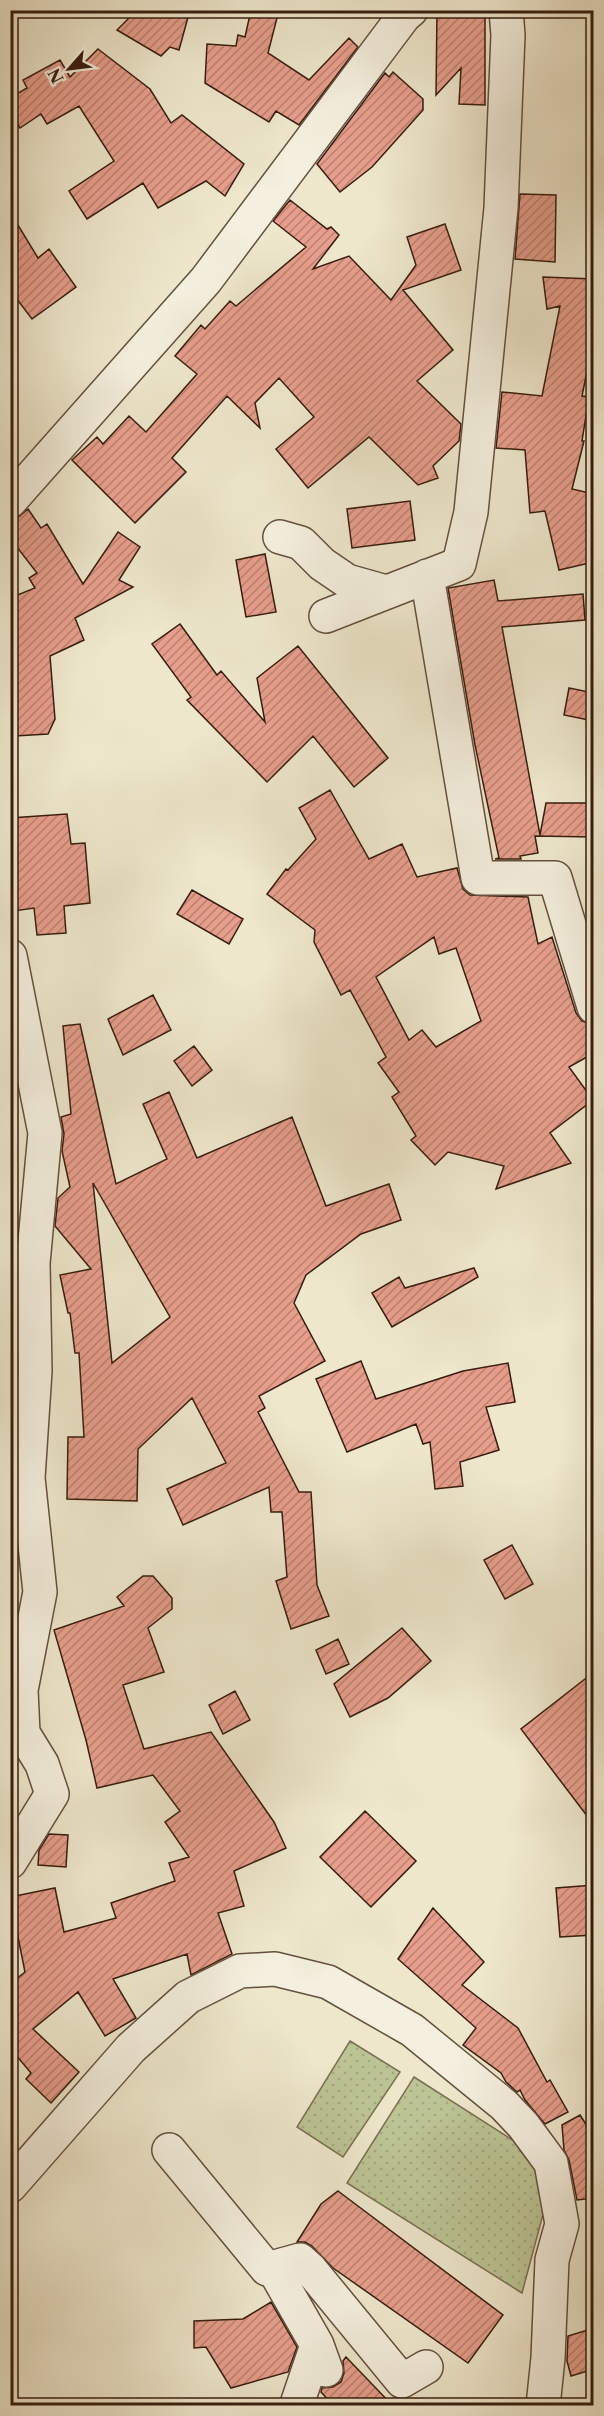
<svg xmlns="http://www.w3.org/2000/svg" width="604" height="2416" viewBox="0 0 604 2416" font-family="'Libre Caslon Text',serif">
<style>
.park{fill:url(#park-dots);stroke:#7a7052;stroke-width:1.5}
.building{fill:url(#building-hatch);stroke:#371d0e;stroke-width:1.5;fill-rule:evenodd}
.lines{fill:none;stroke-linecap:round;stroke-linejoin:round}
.street-casing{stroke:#65503e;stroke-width:36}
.street{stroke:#f4efde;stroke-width:33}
</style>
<defs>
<pattern id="park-dots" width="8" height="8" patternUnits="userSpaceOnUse" patternTransform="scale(1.5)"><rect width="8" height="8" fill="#bcc495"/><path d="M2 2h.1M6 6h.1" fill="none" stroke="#a2a87f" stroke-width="1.8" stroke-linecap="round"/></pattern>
<pattern id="building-hatch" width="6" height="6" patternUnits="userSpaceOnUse" patternTransform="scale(1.5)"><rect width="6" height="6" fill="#e79e8c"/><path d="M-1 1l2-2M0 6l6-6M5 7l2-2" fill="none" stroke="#bc8071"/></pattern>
</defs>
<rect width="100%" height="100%" fill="#eee7cc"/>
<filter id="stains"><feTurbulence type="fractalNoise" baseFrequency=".00333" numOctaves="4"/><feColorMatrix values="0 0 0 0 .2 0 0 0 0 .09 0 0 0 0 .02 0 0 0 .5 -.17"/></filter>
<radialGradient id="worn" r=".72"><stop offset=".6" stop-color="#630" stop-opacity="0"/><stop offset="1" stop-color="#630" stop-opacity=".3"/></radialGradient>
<path class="park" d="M350,2041L400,2072L343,2157L297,2127Z
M414,2077L528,2150L546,2203L522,2293L347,2183Z"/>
<path class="building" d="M137,10H190L179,50L170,47L161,56L117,30Z
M251,10H279L268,53L309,80L349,38L358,47L299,125L276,111L269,122L205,83L207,44L236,46L238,35L245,37Z
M437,10L485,13V105L459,104L461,68L436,95Z
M98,49L150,89L171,123L182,115L244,164L225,196L206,181L158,208L143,183L87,219L69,191L114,161L79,106L47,124L41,114L20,128L10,112V98L27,88L23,80L60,60L70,77Z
M393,72L423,99V110L372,167L340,192L317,164L385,73L389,77Z
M520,194L556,195L555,262L515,259Z
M290,200L327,229L331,227L339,235L313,269L349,256L391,300L416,265L407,237L445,224L461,270L403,290L453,350L417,381L461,424L459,441L433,466L438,478L418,485L369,437L308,488L276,449L314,417L279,378L255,403L260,428L227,396L172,458L186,472L135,523L72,460L97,437L103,444L129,416L146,432L197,374L175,356L201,325L205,329L230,301L236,306L306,247L273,221Z
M10,212L38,258L49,249L76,287L32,319L10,290Z
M543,277L594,279V336L582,396L589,397L582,441H584L572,489L594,494V562L559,570L545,511L530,513L525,450L496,448L502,392L542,396L560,306L547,309Z
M410,501L415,540L352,548L347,509Z
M28,509L41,528L47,524L83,584L118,532L140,547L119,580L133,587L75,618L84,640L50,656L55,719L48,734L15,736L10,677V598L35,588L29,578L37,573L10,538V519H16Z
M265,554L276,612L246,617L236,560Z
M494,580L498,601L583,594L585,620L502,627L540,835L546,803H594V837L535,836L538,853L520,856L521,859H495L499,858L475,745L448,588Z
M180,624L217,675L221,671L265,722L257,678L298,646L388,758L354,787L313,736L267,782L187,700L191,697L152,644Z
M569,688L594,693V721L564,715Z
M330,790L369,859L402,844L417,877L457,868L463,889L470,895L528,897L538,944L552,937L576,1013L582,1021L594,1025V1053L569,1067L593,1100L550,1133L571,1163L496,1189L504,1166L448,1152L435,1165L411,1140L416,1136L392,1097L399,1092L378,1063L386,1057L350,990L341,995L314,942L315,930L267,894L286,869L288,870L316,839L299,808ZM434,937L439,954L456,948L481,1021L436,1047L422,1030L409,1040L376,977Z
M67,814L71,844L85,843L90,903L64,906L66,933L37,935L34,908L14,911L10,883V818Z
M192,890L243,919L229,944L177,914Z
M153,995L171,1030L123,1055L108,1019Z
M80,1024L116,1184L167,1159L143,1104L169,1092L197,1158L292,1117L326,1206L389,1184L401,1220L361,1234L306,1275L294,1303L325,1361L259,1396L265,1408L258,1412L299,1492H311L317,1585L329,1616L291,1629L276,1581L287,1577L282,1512H271L269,1487L183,1525L167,1489L226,1463L192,1398L138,1449L137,1501L67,1499L68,1437H84L79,1353H75L70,1313H68L60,1275L91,1269L55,1226L58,1198L70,1187L62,1151L64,1134L61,1117L71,1114L63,1026ZM93,1183L170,1317L112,1363L102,1267Z
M194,1046L212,1070L192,1086L174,1061Z
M474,1268L478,1277L392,1327L372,1293L399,1277L405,1288Z
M361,1361L376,1399L463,1371L508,1363L515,1402L486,1407L499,1450L460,1462L463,1486L435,1489L430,1442L423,1444L416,1424L347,1452L316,1379Z
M512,1545L533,1584L505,1599L484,1560Z
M143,1576H153L172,1598V1609L148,1628L164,1672L123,1685L144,1749L211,1732L274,1822L286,1848L234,1871L244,1906L218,1913L232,1954L191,1975L187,1954L113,1979L136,2018L105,2036L78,1992L33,2029L79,2072L51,2103L26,2079L31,2073L10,2048V1984L25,1972L10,1897L55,1888L64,1932L116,1918L111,1903L175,1881L169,1863L189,1857L165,1822L180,1811L153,1775L97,1788L86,1740L54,1630L124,1606L117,1597Z
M402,1628L431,1661L388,1698L350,1717L334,1684Z
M338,1639L349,1664L326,1674L316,1650Z
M594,1672V1825L521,1729Z
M235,1691L250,1720L223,1734L209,1705Z
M365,1811L416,1861L371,1907L320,1857Z
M49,1834L68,1835L66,1867L38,1865L39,1850Z
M594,1885V1935L560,1937L556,1888Z
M433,1908L484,1962L462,1985L518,2028L547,2082L550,2080L568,2112L545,2124L525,2100L520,2090L517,2092L506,2082L501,2073L463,2045L476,2028L398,1959Z
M580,2115L589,2129L594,2198L577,2200L569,2160L564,2150L562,2125Z
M338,2191L503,2315L468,2363L333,2268L312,2246L305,2242H297L321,2204Z
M271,2302L297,2347L288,2372L231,2388L206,2347L194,2348V2321L243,2319Z
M594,2328V2369L571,2376L567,2361L568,2336Z
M346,2357L393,2406H334L321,2392L322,2388L333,2387L341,2382L344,2373L343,2361Z"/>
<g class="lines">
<defs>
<path id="street" d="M10,501L206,280L404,16L411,10
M280,537L301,543L322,564L347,581L386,592
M427,576L478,878H555L594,1007
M326,616L459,564L471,512L501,208L508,35L506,10
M10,956L45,1133L33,1263L35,1371L28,1478L40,1592L21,1690L23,1733L42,1764L52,1794L10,1862
M169,2150L267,2269L300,2260L310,2269L402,2381L426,2367
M10,2186L131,2048L188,1997L240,1971L275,1969L328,1982L412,2030L504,2105L523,2125L551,2163L562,2224L552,2260L548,2358L543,2406
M273,2268L317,2345L326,2370
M298,2401L317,2345"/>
</defs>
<use href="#street" class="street-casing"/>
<use href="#street" class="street"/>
</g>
<rect width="604" height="2416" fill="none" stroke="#eee7cc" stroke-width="36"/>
<rect x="12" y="12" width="580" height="2392" fill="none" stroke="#371d0e" stroke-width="3"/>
<rect x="18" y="18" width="568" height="2380" fill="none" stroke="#371d0e" stroke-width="1.5"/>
<g transform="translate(69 69) rotate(242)" stroke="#f4efde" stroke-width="4.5" paint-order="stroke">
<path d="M0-4.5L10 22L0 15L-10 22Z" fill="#371d0e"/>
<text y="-9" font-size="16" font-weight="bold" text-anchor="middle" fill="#371d0e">N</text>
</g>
<rect width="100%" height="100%" filter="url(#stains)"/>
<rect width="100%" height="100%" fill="url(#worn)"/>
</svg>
